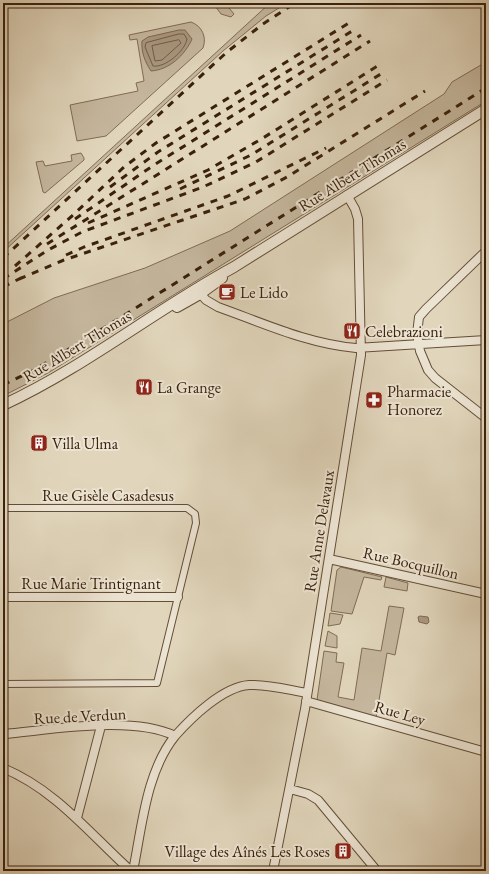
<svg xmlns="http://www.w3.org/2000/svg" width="489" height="874" viewBox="0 0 489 874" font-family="'EB Garamond',serif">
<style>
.green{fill:#c5b79e;stroke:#806c54}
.water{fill:#a99880;stroke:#7d6851}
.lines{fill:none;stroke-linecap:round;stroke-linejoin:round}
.shore{stroke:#725c46;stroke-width:1}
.pedestrian-casing{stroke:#644e37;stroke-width:8}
.minor-casing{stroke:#644e37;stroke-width:10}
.tertiary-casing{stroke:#644e37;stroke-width:12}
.pedestrian{stroke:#ece4d3;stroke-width:6}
.minor{stroke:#ece4d3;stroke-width:8}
.tertiary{stroke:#ece4d3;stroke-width:10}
.rail{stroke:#3b210b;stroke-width:3;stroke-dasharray:7 7;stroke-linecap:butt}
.labels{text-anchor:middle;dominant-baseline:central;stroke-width:4;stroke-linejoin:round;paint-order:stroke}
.street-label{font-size:16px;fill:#3b210b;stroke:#ece4d3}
.poi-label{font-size:16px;fill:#3b210b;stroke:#ece4d3;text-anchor:start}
</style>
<rect width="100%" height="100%" fill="#e1d6bc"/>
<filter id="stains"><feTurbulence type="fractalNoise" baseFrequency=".005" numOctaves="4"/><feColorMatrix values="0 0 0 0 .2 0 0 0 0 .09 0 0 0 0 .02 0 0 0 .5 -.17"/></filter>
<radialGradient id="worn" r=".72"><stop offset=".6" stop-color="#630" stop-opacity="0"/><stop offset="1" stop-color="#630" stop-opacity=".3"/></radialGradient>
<path class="green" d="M213,3H234L229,8L234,14L231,17L221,14Z
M270,3H287L266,16L223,51L3,252V248Z
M191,22C202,26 207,37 203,48L106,136L77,141L70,105L138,91L136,83L144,81L137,39L130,40L129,35Z
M486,62V101L48,373L3,396V324L54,298L145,268L230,231L444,94L452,82Z
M81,153L84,158V160L45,193L43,192L36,162L43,161L45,166L72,161L71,155Z
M341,567L382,577L381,580L364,577L352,614L331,611L337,570Z
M386,577L408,583L407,591L384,587Z
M389,606L404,608L395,655L387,653L376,718L317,700L324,651L337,653L336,662L344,663L338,697L354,700L362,648L381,651Z
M330,613L343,615L340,624L328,626Z
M328,631L337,636V648L325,646Z"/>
<path class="water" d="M179,30H185L192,39C185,55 169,70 151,71C145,62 141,52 142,41L148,37Z
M420,616L428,617L429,622L427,624L419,622L418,617Z"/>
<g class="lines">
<path class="shore" d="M179,34H184L187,39C185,51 165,68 153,66L145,47L146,43Z
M179,40L181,43L162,60L155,61L152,46Z"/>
<defs>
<path id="pedestrian" d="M3,508H187L195,514L196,523L157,683L3,684"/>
<path id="minor" d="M486,251L426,309L419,317L417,334L420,351L428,370L435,378L486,418
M197,290L206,300L218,307C263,323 308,344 356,348L486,340
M329,559L486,594
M3,597H178
M306,701L486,752
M3,734C51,730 132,715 175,736C192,717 223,687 249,685C268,684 289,690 307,693
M3,768C56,790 90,834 131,871
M290,789L308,794L318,800L377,871
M77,818L101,726
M133,871C142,827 146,772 175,736
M273,871L305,709L361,355L358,219L355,209L347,195"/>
<path id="tertiary" d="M177,307L200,294L222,278
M3,405C85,367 155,310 234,267L486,109"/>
</defs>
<use href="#pedestrian" class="pedestrian-casing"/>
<use href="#minor" class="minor-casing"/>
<use href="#tertiary" class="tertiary-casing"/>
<use href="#pedestrian" class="pedestrian"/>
<use href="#minor" class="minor"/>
<use href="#tertiary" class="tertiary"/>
<path class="rail" d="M110,187L158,152L357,28
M180,189L251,155L384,72
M75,219L154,165L361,35
M88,223L208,170L263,138L379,65
M47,244L370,41
M66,255L84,247L228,196L326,148
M3,258L227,52L263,24L295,3
M15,266L72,216L124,167L156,143L352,21
M3,279L48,250L82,232L203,187L256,162L387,80
M19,279L64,260L245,199L287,177L425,91
M3,287L23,277
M3,385L34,370L99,331L486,88"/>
</g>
<defs>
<symbol id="cafe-square" viewBox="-11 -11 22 22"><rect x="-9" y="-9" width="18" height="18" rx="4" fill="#8f2418" stroke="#ece4d3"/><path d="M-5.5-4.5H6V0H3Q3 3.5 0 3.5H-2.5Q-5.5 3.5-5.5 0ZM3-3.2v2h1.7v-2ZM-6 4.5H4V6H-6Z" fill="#fff"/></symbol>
<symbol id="restaurant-square" viewBox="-11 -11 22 22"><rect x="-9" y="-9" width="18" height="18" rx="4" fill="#8f2418" stroke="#ece4d3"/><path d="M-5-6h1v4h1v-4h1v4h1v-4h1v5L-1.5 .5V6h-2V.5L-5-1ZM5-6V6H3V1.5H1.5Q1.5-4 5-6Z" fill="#fff"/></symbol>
<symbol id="pharmacy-square" viewBox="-11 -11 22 22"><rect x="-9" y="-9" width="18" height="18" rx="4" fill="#8f2418" stroke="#ece4d3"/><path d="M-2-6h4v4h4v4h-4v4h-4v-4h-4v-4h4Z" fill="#fff"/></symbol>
<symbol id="building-square" viewBox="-11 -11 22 22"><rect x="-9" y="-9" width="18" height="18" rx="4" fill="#8f2418" stroke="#ece4d3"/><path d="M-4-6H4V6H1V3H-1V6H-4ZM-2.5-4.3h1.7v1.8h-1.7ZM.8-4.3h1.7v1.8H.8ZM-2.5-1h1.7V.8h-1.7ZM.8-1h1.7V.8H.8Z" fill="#fff"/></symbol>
</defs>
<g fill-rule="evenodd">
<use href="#cafe-square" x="217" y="282" width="20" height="20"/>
<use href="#restaurant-square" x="342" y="321" width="20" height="20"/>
<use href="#restaurant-square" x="134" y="377" width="20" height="20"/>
<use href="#pharmacy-square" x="364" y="390" width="20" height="20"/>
<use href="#building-square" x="29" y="433" width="20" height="20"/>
<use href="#building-square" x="333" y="841" width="20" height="20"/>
</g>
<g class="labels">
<g class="street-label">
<text transform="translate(352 175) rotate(-32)">Rue Albert Thomas</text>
<text transform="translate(77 346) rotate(-31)">Rue Albert Thomas</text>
<text x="108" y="495">Rue Gisèle Casadesus</text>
<text transform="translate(319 531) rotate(-81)">Rue Anne Delavaux</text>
<text transform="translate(411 563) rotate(13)">Rue Bocquillon</text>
<text x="91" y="583">Rue Marie Trintignant</text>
<text transform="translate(400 713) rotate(16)">Rue Ley</text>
<text transform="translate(80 716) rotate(-3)">Rue de Verdun</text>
</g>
<g class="poi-label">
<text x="240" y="292">Le Lido</text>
<text x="365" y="331">Celebrazioni</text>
<text x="157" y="387">La Grange</text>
<text x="387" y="391">Pharmacie<tspan x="387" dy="18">Honorez</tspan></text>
<text x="52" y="443">Villa Ulma</text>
<text x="330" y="851" text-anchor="end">Village des Aînés Les Roses</text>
</g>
</g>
<rect width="489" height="874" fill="none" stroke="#e1d6bc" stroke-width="16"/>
<rect x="4" y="4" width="481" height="866" fill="none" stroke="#3b210b" stroke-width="2"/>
<rect x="8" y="8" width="473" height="858" fill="none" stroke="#3b210b"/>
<rect width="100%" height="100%" filter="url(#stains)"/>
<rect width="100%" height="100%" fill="url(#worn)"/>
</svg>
